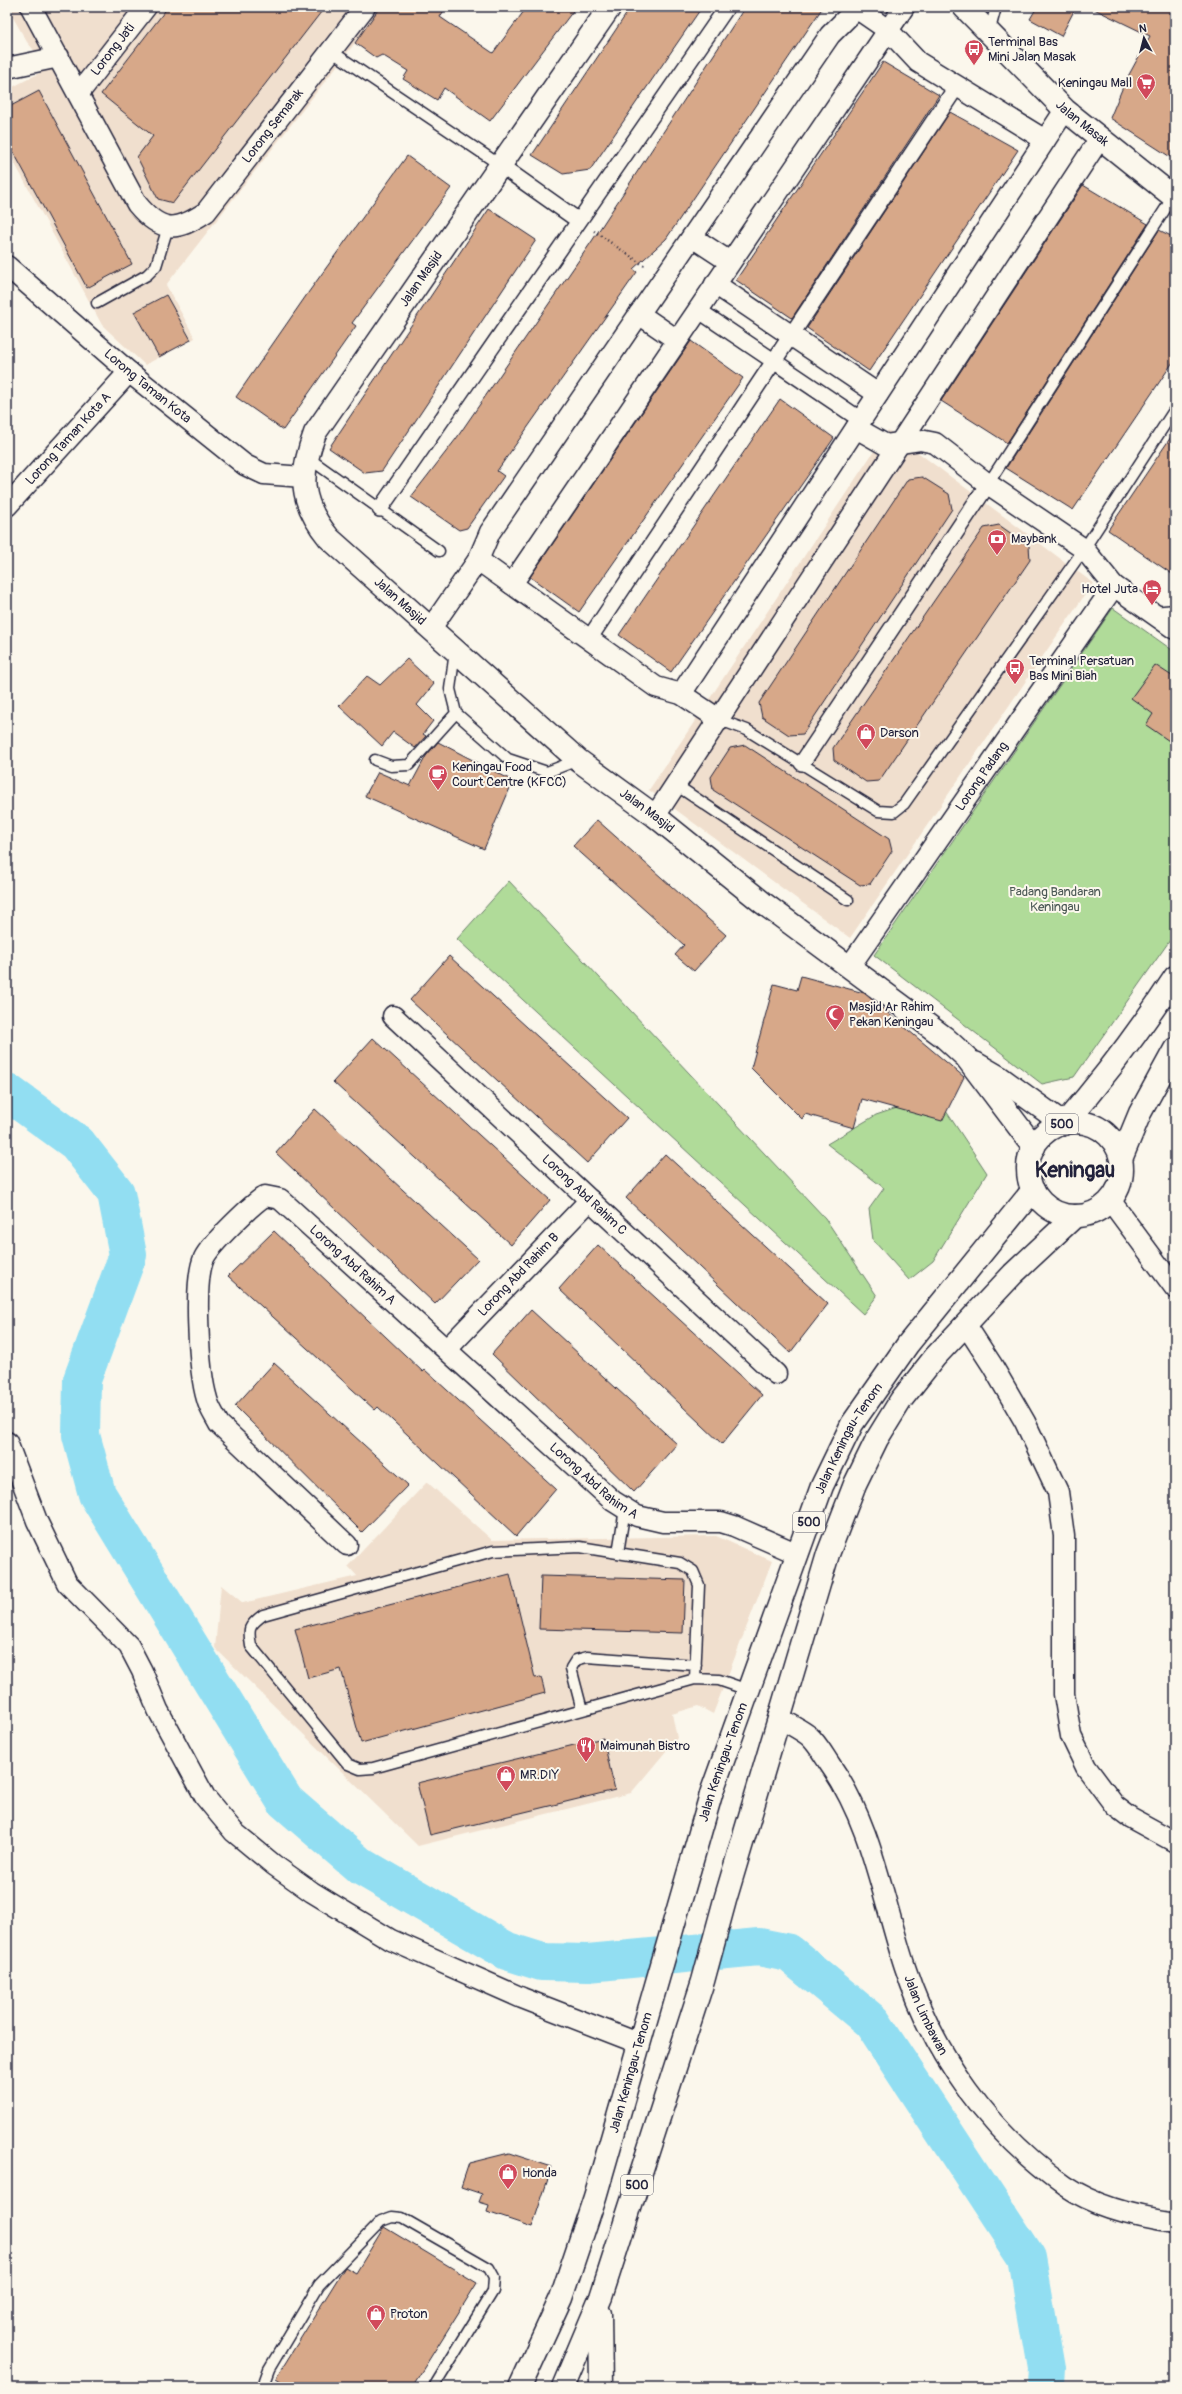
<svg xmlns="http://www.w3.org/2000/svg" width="1182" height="2394" viewBox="0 0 1182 2394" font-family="Pangolin,sans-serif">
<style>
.built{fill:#f0dfce}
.green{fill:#b0db99;stroke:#697e6a}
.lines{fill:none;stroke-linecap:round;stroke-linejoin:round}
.river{stroke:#92def2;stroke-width:38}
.building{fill:#d7a889;stroke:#22223b}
.service-casing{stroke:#22223b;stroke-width:13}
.pedestrian-casing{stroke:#22223b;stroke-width:18}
.minor-casing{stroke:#22223b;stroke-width:23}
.tertiary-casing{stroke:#22223b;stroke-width:25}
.primary-casing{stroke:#22223b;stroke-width:25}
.path{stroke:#22223b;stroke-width:2.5;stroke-dasharray:1 3;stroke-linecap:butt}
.service{stroke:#fbf7ec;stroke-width:10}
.pedestrian{stroke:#fbf7ec;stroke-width:15}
.minor{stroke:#fbf7ec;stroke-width:20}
.tertiary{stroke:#fbf7ec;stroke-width:22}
.primary{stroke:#fbf7ec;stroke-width:22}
.labels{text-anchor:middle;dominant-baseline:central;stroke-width:4;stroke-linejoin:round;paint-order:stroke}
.shield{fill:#fbf7ec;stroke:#636270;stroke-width:1}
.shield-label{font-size:12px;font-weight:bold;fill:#22223b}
.poi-label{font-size:13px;fill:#22223b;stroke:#fbf7ec;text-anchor:start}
.street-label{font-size:13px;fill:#22223b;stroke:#fbf7ec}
.park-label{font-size:13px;fill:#4d5a57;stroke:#fbf7ec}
.town-label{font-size:21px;font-weight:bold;fill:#22223b;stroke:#fbf7ec}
</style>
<rect width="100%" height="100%" fill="#fbf7ec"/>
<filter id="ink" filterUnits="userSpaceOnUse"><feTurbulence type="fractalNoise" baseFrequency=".025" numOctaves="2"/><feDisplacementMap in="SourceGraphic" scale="8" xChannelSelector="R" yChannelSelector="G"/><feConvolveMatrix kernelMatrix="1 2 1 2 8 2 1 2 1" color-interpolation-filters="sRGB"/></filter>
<g filter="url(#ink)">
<path class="built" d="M7,7H383L166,285L195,338L145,365L102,325L7,149V90L49,68L27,42Z
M888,430L1093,583L850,938L649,790Z
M427,1482L492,1540L716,1536L772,1561L713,1714L698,1706L672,1714L677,1738L631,1793L418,1846L215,1648L221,1585L243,1603L357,1576L348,1566Z"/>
<path class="green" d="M1113,608L1175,652V933L1074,1077L1042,1084L874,955Z
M509,881L825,1218L877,1296L863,1314L457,939Z
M897,1108L946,1111L987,1173L933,1261L909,1280L873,1240L869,1209L884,1188L827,1144L876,1115Z"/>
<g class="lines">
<path class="river" d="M7,1092L77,1143L116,1193L128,1255L82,1380L81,1435L97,1494L285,1801L359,1865L507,1951L542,1962L588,1963L759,1947L789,1953L872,2022L1027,2258L1046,2368L1045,2387"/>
</g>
<path class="building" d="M168,7H325L173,203L158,199L137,157L153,136L101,94Z
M380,7H446L440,17L493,53L527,7H576L490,121L444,88L437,100L403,79L408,71L382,55L376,58L355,43Z
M631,7H702L590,170L563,174L532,155Z
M745,7H823L666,239L633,269L637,272L497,471L504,476L467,528L459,530L411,497L456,439L592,241Z
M1037,7H1076L1061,36L1030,19Z
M1090,7H1175V160L1110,118L1125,82L1150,36Z
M883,62L939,95L792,318L736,280Z
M39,91L132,264L87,288L7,140V108Z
M950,112L1018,150L869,371L807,328Z
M407,156L451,188L352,323L356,326L283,430L236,397L308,293Z
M1083,185L1148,224L1007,443L941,401Z
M489,209L536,240L382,471L365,473L329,448Z
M1159,230L1175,238V359L1073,510L1006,468Z
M166,295L191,340L159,357L134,312Z
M691,341L743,378L579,612L530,577Z
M780,399L834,438L671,672L619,635Z
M1175,431V576L1108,530Z
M922,477L949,494L952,509L803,734L789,735L762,717L759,703L908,479Z
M999,525L1029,546L1030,560L879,781L866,782L834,760L833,748L984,528Z
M407,659L434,684L417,705L433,721L423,734L426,736L415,748L393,732L382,746L339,706L367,676L380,685Z
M1155,665L1175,678V745L1146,725L1153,714L1131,698Z
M438,742L513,781L484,849L365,796L378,772L410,786L426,756Z
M745,745L889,839L892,851L870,884L860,885L713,790L711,777L730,748Z
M597,820L726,935L694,971L675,955L684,945L573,846Z
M449,956L627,1118L587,1163L410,1000Z
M801,976L864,993L964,1077L942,1121L862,1099L854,1128L805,1114L802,1119L751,1068L774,984L797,990Z
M373,1038L550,1200L511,1245L333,1082Z
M315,1109L478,1259L435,1304L276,1153Z
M665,1154L828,1304L790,1353L626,1198Z
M274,1231L423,1372L425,1370L556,1489L516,1536L378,1407L375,1410L228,1276Z
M598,1245L762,1395L722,1444L559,1289Z
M531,1310L677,1444L634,1492L492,1354Z
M274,1363L408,1485L362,1532L235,1406Z
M510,1574L535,1678L541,1677L545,1693L361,1743L341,1669L308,1678L295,1629Z
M541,1576L685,1580L683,1633L539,1629Z
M603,1738L615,1790L430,1835L417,1783Z
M509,2153L552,2167L532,2227L487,2212L489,2205L479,2202L482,2194L461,2187L469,2163Z
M384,2227L477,2283L412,2387H290L276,2378L345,2267L356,2273Z"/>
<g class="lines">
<defs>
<path id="service" d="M989,33L996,7
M331,51L500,165
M97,303L147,275L156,266L168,227
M307,457L439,551
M988,484L1173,197
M1153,612L1175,610
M455,651L450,689L456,713L508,759L547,772L578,760
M720,720L747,730L878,811L894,812L904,804L1084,549L1175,409
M375,760L391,766L409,765L456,713
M676,785L848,900
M618,1553L625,1509
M695,1679L699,1585L693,1571L680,1563L580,1547L493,1551L263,1615C248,1626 248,1629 251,1646L348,1764L360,1769L373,1768L695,1679L719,1680L748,1690
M582,1710L571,1668L576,1660L587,1657L696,1665
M267,2387L265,2380L269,2369L319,2285L381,2221L392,2217L402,2218L489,2268L494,2277L493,2291L434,2387"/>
<path id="pedestrian" d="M500,165L579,221
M698,310L861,420
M380,509L727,7
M589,639L957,86
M802,763L988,484"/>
<g id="minor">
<path id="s1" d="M31,7L137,204C161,233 176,232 206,212L365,7"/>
<path d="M856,8L888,30L918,62L1045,140"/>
<path d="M7,68L59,57"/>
<path id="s2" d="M79,93L146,7"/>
<path d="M692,237L730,262"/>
<path id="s3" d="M7,266L129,372L245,465L264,474L303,477"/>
<path d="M715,284L878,394"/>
<path d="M639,314L677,340"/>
<path d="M856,428L886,445L920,440L935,443L988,484L1084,549L1114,586L1175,629"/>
<path id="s4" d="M7,506L129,372"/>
<path d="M478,560L656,687L681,694L720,720"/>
<path d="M512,584L904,7"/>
<path d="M431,628L478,560L490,532L830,35L858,7"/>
<path d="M681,694L1065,110"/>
<path d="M655,816L1100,138"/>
<path id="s5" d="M850,966L1114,586"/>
<path id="s6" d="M393,1016L776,1374"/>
<path d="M1110,1200L1175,1288"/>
<path d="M966,1325L992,1365L1025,1422L1058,1492L1064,1536V1694L1071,1736L1086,1767L1115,1806L1131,1818L1175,1842"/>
<path id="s7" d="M447,1349L590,1200"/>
<path d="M7,1442L37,1521L67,1583L129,1646L142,1671L158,1710L205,1797L234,1832L274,1865L312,1892L391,1940L522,1998L638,2043"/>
<path id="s8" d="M347,1545L219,1424C215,1416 209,1408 207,1399C199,1373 193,1282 204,1258C210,1245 252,1204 265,1196L280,1199L613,1501L637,1516L663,1522H721L734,1526L798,1554"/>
<path id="s9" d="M780,1718C789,1724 800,1729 809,1736C817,1743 823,1754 829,1763C872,1824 882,1897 905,1967C933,2054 990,2133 1065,2186C1096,2207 1139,2217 1175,2222"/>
</g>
<g id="tertiary">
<path id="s10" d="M610,7L315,433C299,476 299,501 329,538L578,760L655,816L763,903L944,1037L966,1057L1034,1147"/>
<path id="s11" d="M964,7L1065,110L1175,198"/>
<path d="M975,1063L999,1077L1064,1124"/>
</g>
<g id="primary">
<circle cx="1075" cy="1169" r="47"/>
<path d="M1064,1124C1105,1077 1141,1029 1175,977"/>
<path d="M1121,1159L1140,1113L1175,1049"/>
<path d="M600,2314L601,2387"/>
<path id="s12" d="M520,2387L561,2298L595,2197L712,1791L822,1486L852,1424L908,1344L1033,1190"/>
<path d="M563,2387L601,2297L703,1981L725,1900L828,1554L855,1484L877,1439L901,1400L935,1357L1013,1274L1075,1216"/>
</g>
</defs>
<use href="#service" class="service-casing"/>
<use href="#pedestrian" class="pedestrian-casing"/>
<use href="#minor" class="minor-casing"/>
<use href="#tertiary" class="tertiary-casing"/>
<use href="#primary" class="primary-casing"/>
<path class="path" d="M594,231L646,267"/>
<use href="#service" class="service"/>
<use href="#pedestrian" class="pedestrian"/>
<use href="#minor" class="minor"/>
<use href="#tertiary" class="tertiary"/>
<use href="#primary" class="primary"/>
</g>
</g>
<defs>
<symbol id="bus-pin" viewBox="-11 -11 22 30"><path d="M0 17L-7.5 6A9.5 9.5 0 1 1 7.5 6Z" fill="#d1495b" stroke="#fbf7ec"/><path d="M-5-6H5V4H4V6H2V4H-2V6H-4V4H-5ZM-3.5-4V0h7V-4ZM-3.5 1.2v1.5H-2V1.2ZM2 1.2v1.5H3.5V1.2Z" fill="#fff"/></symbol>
<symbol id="supermarket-pin" viewBox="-11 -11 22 30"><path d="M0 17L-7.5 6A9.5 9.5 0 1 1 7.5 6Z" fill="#d1495b" stroke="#fbf7ec"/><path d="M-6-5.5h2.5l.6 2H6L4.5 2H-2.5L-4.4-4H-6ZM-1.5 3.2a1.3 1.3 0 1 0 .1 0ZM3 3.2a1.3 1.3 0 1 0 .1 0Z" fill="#fff"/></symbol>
<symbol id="bank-pin" viewBox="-11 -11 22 30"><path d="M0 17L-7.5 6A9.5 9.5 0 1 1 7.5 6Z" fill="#d1495b" stroke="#fbf7ec"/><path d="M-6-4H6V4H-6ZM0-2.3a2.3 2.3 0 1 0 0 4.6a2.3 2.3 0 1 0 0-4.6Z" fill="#fff"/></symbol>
<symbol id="hotel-pin" viewBox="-11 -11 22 30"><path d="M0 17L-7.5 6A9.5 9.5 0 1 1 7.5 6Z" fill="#d1495b" stroke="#fbf7ec"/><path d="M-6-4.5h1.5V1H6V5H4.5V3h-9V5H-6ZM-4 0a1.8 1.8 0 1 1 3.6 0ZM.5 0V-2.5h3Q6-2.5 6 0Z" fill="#fff"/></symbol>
<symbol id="shop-pin" viewBox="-11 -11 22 30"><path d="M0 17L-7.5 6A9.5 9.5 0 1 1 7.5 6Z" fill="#d1495b" stroke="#fbf7ec"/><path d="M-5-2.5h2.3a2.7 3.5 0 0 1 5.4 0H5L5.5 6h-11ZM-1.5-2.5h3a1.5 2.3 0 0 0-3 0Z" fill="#fff"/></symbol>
<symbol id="cafe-pin" viewBox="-11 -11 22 30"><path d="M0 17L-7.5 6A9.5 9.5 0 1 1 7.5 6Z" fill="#d1495b" stroke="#fbf7ec"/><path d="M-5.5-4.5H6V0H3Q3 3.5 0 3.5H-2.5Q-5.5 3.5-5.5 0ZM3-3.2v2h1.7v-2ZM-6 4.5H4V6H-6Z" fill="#fff"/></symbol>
<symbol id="mosque-pin" viewBox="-11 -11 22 30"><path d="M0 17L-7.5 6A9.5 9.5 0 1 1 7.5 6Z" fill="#d1495b" stroke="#fbf7ec"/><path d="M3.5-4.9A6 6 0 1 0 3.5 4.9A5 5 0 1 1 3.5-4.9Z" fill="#fff"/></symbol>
<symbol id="restaurant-pin" viewBox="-11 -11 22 30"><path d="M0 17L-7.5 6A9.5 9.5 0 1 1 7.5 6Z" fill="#d1495b" stroke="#fbf7ec"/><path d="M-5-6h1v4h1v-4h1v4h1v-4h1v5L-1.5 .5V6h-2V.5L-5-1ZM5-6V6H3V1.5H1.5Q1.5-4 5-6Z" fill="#fff"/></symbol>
</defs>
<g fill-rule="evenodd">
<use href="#bus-pin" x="963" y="38" width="22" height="30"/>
<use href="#supermarket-pin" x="1135" y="72" width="22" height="30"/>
<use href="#bank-pin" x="986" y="528" width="22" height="30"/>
<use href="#hotel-pin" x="1141" y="578" width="22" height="30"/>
<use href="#bus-pin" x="1004" y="657" width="22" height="30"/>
<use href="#shop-pin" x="855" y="722" width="22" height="30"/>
<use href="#cafe-pin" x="427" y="763" width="22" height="30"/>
<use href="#mosque-pin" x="824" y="1003" width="22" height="30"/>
<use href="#restaurant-pin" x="575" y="1735" width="22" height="30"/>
<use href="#shop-pin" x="495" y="1764" width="22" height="30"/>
<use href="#shop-pin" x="497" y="2162" width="22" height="30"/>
<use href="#shop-pin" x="365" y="2303" width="22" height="30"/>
</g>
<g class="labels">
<g class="shield">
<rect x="1046" y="1114" width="32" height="20" rx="3"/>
<rect x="793" y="1512" width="32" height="20" rx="3"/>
<rect x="621" y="2175" width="32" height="20" rx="3"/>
</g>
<g class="shield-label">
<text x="1062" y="1124">500</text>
<text x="809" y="1522">500</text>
<text x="637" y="2185">500</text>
</g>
<g class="poi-label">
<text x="988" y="42">Terminal Bas<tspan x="988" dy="15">Mini Jalan Masak</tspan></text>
<text x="1132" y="83" text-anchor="end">Keningau Mall</text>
<text x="1011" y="539">Maybank</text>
<text x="1138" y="589" text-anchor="end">Hotel Juta</text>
<text x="1029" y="661">Terminal Persatuan<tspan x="1029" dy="15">Bas Mini Biah</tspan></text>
<text x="880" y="733">Darson</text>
<text x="452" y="767">Keningau Food<tspan x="452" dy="15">Court Centre (KFCC)</tspan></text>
<text x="849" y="1007">Masjid Ar Rahim<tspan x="849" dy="15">Pekan Keningau</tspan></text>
<text x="600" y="1746">Maimunah Bistro</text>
<text x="520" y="1775">MR.DIY</text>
<text x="522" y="2173">Honda</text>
<text x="390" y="2314">Proton</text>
</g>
<g class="street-label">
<text stroke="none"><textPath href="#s2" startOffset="55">Lorong Jati</textPath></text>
<text stroke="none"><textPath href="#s11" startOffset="166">Jalan Masak</textPath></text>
<text stroke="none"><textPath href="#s1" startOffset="413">Lorong Semarak</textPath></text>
<text transform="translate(421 279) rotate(-55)">Jalan Masjid</text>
<text stroke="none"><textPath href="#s3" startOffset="185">Lorong Taman Kota</textPath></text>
<text stroke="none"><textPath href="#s4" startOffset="91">Lorong Taman Kota A</textPath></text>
<text stroke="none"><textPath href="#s10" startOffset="726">Jalan Masjid</textPath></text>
<text stroke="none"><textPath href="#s5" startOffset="231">Lorong Padang</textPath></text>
<text stroke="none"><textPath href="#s10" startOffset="1050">Jalan Masjid</textPath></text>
<text stroke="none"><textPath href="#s6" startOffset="262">Lorong Abd Rahim C</textPath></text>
<text stroke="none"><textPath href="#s8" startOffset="547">Lorong Abd Rahim A</textPath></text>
<text stroke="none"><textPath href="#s7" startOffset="103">Lorong Abd Rahim B</textPath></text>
<text stroke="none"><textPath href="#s12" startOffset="1006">Jalan Keningau-Tenom</textPath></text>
<text stroke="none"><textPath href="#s8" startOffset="871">Lorong Abd Rahim A</textPath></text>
<text stroke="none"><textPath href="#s12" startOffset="658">Jalan Keningau-Tenom</textPath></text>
<text stroke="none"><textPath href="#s9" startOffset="339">Jalan Limbawan</textPath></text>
<text stroke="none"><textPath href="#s12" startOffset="334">Jalan Keningau-Tenom</textPath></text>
</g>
<g class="park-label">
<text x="1055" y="892">Padang Bandaran<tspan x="1055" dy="15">Keningau</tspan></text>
</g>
<g class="town-label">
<text x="1075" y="1170">Keningau</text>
</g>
</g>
<rect width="1182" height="2394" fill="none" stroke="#fbf7ec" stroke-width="24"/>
<rect x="12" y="12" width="1158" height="2370" fill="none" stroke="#22223b" stroke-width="1.5" filter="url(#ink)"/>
<g transform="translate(1144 38) rotate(353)" stroke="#fbf7ec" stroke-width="3" paint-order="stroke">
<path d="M0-3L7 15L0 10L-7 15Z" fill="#22223b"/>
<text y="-6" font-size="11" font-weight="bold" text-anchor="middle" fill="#22223b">N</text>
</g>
</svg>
